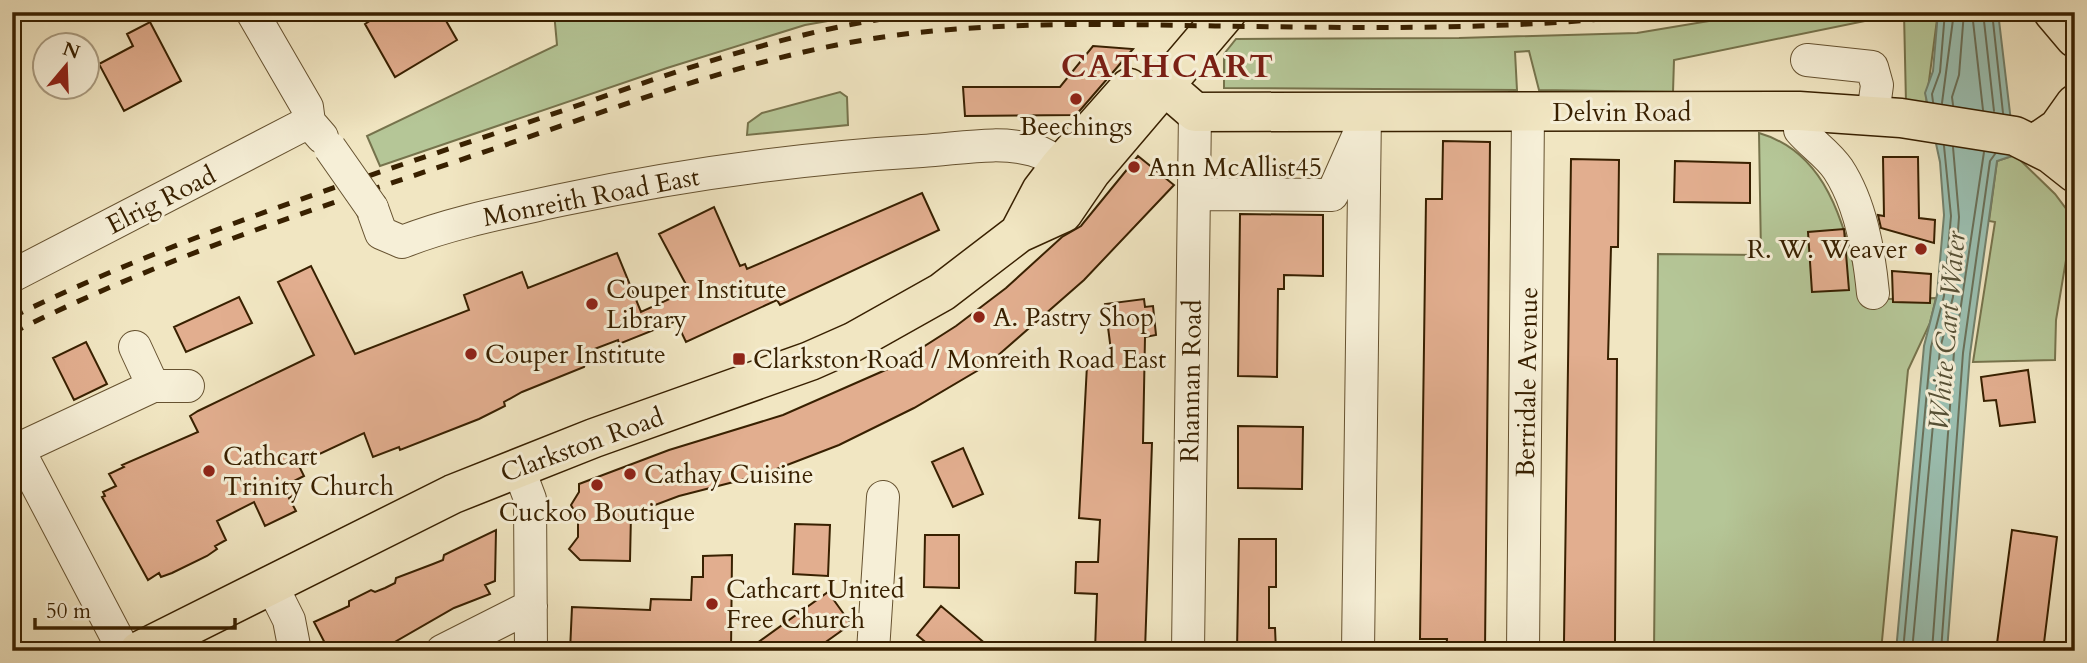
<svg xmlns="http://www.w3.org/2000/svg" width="2087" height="663" viewBox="0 0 2087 663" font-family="Cardo,serif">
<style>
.green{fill:#b5c697;stroke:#76734c;stroke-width:2}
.water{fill:#9bc0b2;stroke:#73806b;stroke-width:2}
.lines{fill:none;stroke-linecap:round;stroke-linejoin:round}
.shore{stroke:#6a7059;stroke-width:2}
.building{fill:#e2ae8f;stroke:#382000;stroke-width:2}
.minor-casing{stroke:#665230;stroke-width:34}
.major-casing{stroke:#382000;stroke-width:41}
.minor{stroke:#f6efd7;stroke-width:32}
.major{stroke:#f1e6c2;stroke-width:38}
.rail{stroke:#382000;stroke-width:5;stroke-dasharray:12 12;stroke-linecap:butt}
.minor-bridge-casing{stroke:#665230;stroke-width:34;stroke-linecap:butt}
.minor-bridge{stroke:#f6efd7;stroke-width:32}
.poi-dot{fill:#8f2418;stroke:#f6efd7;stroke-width:2.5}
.labels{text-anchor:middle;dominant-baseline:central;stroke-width:6;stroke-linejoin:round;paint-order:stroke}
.street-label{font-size:26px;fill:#382000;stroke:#f6efd7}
.poi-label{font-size:26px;fill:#382000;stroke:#f6efd7;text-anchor:start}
.water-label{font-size:28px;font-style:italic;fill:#565035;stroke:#f6efd7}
.district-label{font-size:33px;font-weight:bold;letter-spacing:2px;fill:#7a1f14;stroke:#f6efd7}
</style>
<rect width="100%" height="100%" fill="#f1e6c2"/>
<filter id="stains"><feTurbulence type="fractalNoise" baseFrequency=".00286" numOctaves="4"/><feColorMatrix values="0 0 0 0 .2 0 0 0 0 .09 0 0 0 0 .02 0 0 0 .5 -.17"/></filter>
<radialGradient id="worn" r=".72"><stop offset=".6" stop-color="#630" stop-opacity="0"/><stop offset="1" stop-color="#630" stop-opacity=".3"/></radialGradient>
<path class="green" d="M554,12H879L805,25L667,68L380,166L367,136L557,45Z
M1763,12H1938L1926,104L1906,103L1904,13L1674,60L1673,92L1539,90L1529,51L1515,52L1517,90L1224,88V54L1236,39L1459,38L1637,33Z
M840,92L847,97L848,125L747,135L748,123L762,113Z
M1759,133C1828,153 1844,225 1859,287L1888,299L1936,298L1930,323L1908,370L1881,651H1654L1658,254L1761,255Z
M2015,155L2055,194L2073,218L2056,320L2055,360L1973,362L1995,222L1989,221L1997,161Z"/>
<path class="water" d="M1938,12H1998L2015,155L1997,161L1970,354L1947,651H1896L1924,346L1937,295L1944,215L1940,162L1925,93L1933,71Z"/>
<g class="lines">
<path class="shore" d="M1972,12L1983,110
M1983,12L1994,111
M1992,12L2003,113
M1933,102L1932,94L1940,72L1945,12
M1942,103L1954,12
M1953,105L1952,97L1959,75L1964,12
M1903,651L1931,347L1944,296L1951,216L1944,146
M1912,651L1940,349L1953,297L1959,217L1953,147
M1932,651L1954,352L1984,152
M1941,651L1963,353L1990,161L1995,154"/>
</g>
<path class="building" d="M384,12H441L457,40L395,77L365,24Z
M150,22L181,81L124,111L99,64L133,46L127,34Z
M1093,46L1133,49L1076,115L965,116L963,87H1060Z
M1443,141L1490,142L1485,651H1446L1447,639H1420L1426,199H1442Z
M1138,156L1174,185L1084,280L987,365L914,408L839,445L761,475L679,496L631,514L630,561L580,560L569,549L578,537V518L571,505L579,492V484L669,450L783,415L890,368L956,326L1006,288L1062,237L1081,226Z
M1883,157H1918L1919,218L1935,220L1934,243L1881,228L1878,215L1884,216Z
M1571,159L1619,160L1618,247H1611L1608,359H1617L1615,642H1564Z
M1675,161L1750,163V203L1674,202Z
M922,193L939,230L780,305L777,300L686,342L676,321L619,344L618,340L589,351L584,367L522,392L504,402L505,406L479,419L400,450L399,447L373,457L364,433L298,464L304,476L294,481L299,492L289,498L296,511L265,526L254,502L217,521L226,540L215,546L217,549L207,556L172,573L161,577L159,573L148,580L102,497L105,496L103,492L116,486L109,474L124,467L122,465L198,432L190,416L198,411L314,355L278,282L311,266L355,354L469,310L464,295L522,272L528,288L617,253L641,312L689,290L659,234L714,207L740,266L745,264L747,269Z
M1240,214L1323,215V276L1284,275V289H1278L1277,377L1238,376Z
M1844,229L1849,290L1812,292L1808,232Z
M1892,271L1931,274L1930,303L1893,302Z
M239,297L252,323L186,352L174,327Z
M1144,299L1145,307L1153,306L1156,335L1145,337L1143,443H1152L1145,651H1095L1097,594L1075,593L1076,562H1098L1100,520L1079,518L1087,365L1113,366L1105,304Z
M86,342L107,384L74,400L53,358Z
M2028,370L2035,422L2000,426L1996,400L1984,401L1981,377Z
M1238,426L1303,427L1302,489L1238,488Z
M963,448L983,494L953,507L932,462Z
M795,524L830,525L828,576L793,574Z
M496,530L495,581L485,585L490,594L454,608L379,651H329L314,622L349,606V601L371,590L375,592L385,588L395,583L396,578L433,564L443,560L444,555Z
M2012,530L2057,537L2043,651H1996Z
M925,535H959V588L924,587Z
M1239,539H1276V587H1269V628H1275L1276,651H1237Z
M732,555L731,651H570L572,607L650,610L651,599L691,600L692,577H703V556Z
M828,592L851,624L813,651H746Z
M941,606L994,651H936L917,635Z"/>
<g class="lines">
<defs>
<path id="minor" d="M252,12L307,107L309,122L322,137
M1807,60L1872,67L1877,85L1873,115
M1799,111L1800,130C1812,144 1828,154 1838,169C1861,204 1869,252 1873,293
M1194,194L1332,195L1359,134
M372,208L381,233L402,242C453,222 507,212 561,200C680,175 801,158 922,151C958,149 999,140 1033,150C1044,153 1052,158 1060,166
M12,276L309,122
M135,347L153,386
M18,449L124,651
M12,452L153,386H188
M518,467L530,499L531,651
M271,584L289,620L295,651
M442,651L531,606
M873,651L883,497
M1188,651L1195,112
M1358,651L1365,112
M1523,651L1528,113"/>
<path id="major" d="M2053,12L2075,38
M1165,86L1195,112L1799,111L1901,118L2015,136L2051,154L2075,173
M2033,145L2058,128L2075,104
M1019,233L1041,191L1060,166L1129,88
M139,651L453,494L594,438L810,361L853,342L942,292L1019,233L1063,213L1091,172L1227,12"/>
</defs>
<use href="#minor" class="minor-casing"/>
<use href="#major" class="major-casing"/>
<use href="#minor" class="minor"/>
<use href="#major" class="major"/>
<path class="rail" d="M1016,12L1062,18
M1455,19L1493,12
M12,317C176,237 351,182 523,124C658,79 794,25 937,12
M12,333C166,255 330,204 493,149C631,103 769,49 914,33C1013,22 1115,24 1215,26C1366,28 1518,31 1669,12"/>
<defs>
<path id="minor-bridge" d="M330,148L372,208"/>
</defs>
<use href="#minor-bridge" class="minor-bridge-casing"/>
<use href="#minor-bridge" class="minor-bridge"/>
</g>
<g class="poi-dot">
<circle cx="1076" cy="99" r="7"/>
<circle cx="1134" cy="167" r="7"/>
<circle cx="1921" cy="249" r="7"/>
<circle cx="592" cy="304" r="7"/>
<circle cx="979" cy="317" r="7"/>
<circle cx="471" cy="354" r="7"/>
<rect x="732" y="352" width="14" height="14" rx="3.5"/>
<circle cx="209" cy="471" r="7"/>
<circle cx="630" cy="474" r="7"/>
<circle cx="597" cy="485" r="7"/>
<circle cx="712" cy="604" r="7"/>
</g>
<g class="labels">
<g class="street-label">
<text x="1622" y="112">Delvin Road</text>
<text transform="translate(591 197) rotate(-11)">Monreith Road East</text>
<text transform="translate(161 200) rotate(-27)">Elrig Road</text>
<text transform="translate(1191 381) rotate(-89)">Rhannan Road</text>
<text transform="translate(1527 382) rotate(-89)">Berridale Avenue</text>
<text transform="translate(582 445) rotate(-20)">Clarkston Road</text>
</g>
<g class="poi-label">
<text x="1076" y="126" text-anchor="middle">Beechings</text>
<text x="1148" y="167">Ann McAllist45</text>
<text x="1907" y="249" text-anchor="end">R. W. Weaver</text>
<text x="606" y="289">Couper Institute<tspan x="606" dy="30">Library</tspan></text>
<text x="993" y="317">A. Pastry Shop</text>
<text x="485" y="354">Couper Institute</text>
<text x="753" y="359">Clarkston Road / Monreith Road East</text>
<text x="223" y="456">Cathcart<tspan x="223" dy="30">Trinity Church</tspan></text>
<text x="644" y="474">Cathay Cuisine</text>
<text x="597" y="512" text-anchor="middle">Cuckoo Boutique</text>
<text x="726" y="589">Cathcart United<tspan x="726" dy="30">Free Church</tspan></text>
</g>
<g class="water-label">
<text transform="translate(1947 331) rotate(-85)">White Cart Water</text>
</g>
<g class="district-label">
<text x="1168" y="66">CATHCART</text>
</g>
</g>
<rect width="2087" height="663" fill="none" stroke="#f1e6c2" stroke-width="42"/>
<rect x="14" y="14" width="2059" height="635" fill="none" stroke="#382000" stroke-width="3.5"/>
<rect x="21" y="21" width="2045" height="621" fill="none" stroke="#382000" stroke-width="2"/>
<g transform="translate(66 66) rotate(19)"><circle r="33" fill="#f6efd7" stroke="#aa9c81" stroke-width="2"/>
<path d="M0-5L12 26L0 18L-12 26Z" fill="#8f2418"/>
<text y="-10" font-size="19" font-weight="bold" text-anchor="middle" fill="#382000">N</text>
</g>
<path d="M35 618v10h200v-10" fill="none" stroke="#382000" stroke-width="3.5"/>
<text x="46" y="618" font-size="21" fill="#382000" stroke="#f6efd7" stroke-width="5" paint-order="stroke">50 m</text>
<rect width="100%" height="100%" filter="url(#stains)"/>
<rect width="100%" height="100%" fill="url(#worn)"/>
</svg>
